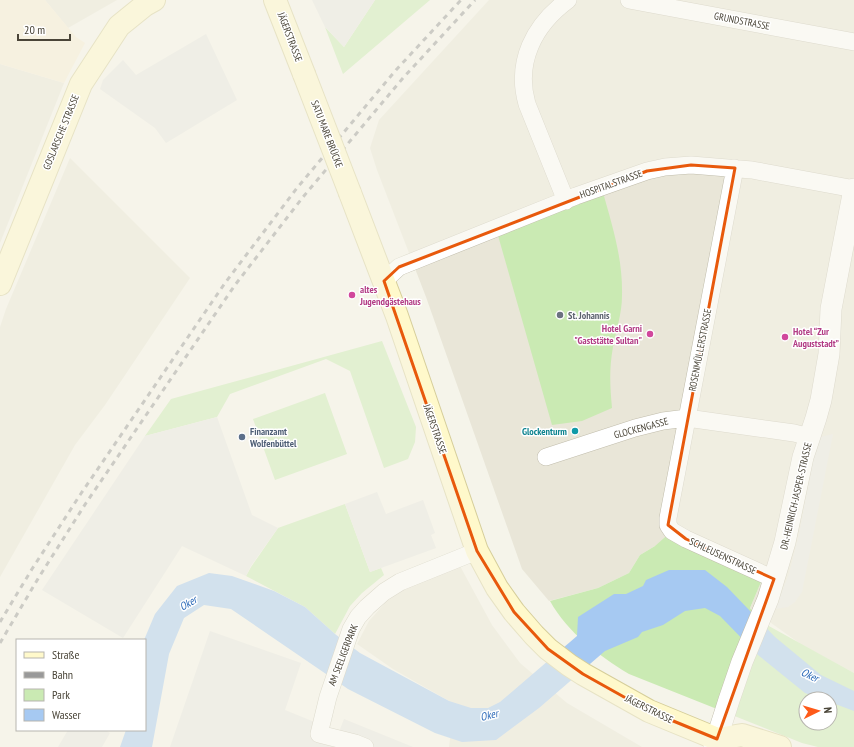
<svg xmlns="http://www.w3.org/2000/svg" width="854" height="747" viewBox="0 0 854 747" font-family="'PT Sans Narrow',sans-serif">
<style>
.residential{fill:#e9e6d8}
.commercial{fill:#f7edd6}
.green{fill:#caeab3;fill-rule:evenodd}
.parking{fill:#e7e6e2}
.water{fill:#a6c9f2}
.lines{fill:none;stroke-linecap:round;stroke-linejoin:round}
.minor-casing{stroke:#c1bdac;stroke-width:18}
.tertiary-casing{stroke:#c1bdac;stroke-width:22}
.secondary-casing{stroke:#d6ce9a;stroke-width:24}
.minor{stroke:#fff;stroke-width:17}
.tertiary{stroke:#fff;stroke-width:21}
.secondary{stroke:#fff9cb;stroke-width:22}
.rail{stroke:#999;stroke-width:3;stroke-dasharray:5 5;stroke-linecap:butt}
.secondary-bridge-casing{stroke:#d6ce9a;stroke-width:24;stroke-linecap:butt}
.secondary-bridge{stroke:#fff9cb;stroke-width:22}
.marked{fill:none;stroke:#e8590c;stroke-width:3;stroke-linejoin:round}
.hotel-dot{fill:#d1479c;stroke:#fff;stroke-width:1.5}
.worship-dot{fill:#6b7280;stroke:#fff;stroke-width:1.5}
.culture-dot{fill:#0f9aa8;stroke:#fff;stroke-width:1.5}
.service-dot{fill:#5c6f8a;stroke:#fff;stroke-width:1.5}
.labels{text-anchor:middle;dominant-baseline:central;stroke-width:3;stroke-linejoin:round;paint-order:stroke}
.street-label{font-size:10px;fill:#4a4538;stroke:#fff}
.hotel-label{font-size:10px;font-weight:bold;fill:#b23c85;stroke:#fff;text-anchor:start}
.worship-label{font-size:10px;font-weight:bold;fill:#5b616d;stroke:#fff;text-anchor:start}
.service-label{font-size:10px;font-weight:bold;fill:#4e5e75;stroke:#fff;text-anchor:start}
.culture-label{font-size:10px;font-weight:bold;fill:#0d838f;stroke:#fff;text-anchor:end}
.water-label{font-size:11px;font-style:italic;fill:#2d6bb9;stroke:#fff}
</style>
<rect width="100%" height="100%" fill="#f5f4ea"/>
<path class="residential" d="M45,0H117L68,28Z
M489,0H854V673L802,645L750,608L764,575L655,546L640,555L629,573L598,588L549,601L522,569L426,297L377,170L370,148L379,120Z
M0,64L64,83L0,243Z
M70,158L190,278L105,405L75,445L0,577V327L6,309Z
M460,566L492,625L520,663L567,703L642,747H449L453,716L449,701L393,669L357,644L369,621L386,602L403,590Z"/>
<path class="commercial" d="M0,0H45L76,37L85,43L64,83L0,64Z"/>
<path class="green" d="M375,0H430L343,74L325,27L344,47Z
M602,189C612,225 623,258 622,296C622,313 616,331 613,347C609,369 610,386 612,408L582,421L552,425L497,232Z
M382,341L416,427L415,442L408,459L384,468L350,371L326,359L230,394L217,417L145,436L171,399Z
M325,393L347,454L275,480L253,419Z
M345,504L370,572L381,568L384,575L362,593L350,606L335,634L305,607L246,576L251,567L278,528Z
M672,531L764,575L750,608L767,625L854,673V747H818L802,743L629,674C598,655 568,633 550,601L598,588L629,573L640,555L655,546ZM806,699H830V723H806Z"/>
<path class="parking" d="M312,0H375L344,47L325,27Z
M206,34L237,100L166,143L155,128L100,89L103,80L123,60L136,75Z
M217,417L252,515L278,528L251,566L246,576L182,546L123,638L42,590L145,436Z
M833,434L802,592L795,602L788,607L775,609L789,574L799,534L815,450L820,437Z
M377,492L386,514L423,500L435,533L431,535L436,548L370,572L345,504Z
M210,631L301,663L285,710L339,732L344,719L413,747H170Z
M68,730H105L110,733L102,747H58Z"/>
<path class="water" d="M669,570H705L727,587L775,637L821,675L854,691V711L830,702V699H823L805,693L758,655L720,616L705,608L685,611L663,625L642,632L638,637L605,651L539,708L496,740L462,742L435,733L348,689L231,609L204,605L184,618L169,654L152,747H120L126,730H145L144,640L155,614L177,586L209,573L232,576L274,591L305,607L335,634L360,653L449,701L471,708H488L500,702L577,636L578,617L614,594H626L643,586L646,580Z"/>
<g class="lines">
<defs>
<path id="minor" d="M629,0L854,42
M735,168L668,518V525L672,531L686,539L774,579
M566,201L527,104C515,62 534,25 568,0
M384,281L399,267L576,196L647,171L665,167L691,165L752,170L854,189
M546,457L635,428L663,421L687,418L794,433L810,437
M365,747L355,743L319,734L328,697L351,629L358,617L367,607L384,592L400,582L477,551"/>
<path id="tertiary" d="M714,747L729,700L742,662L768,599L785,542L803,457L816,418L821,400L829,354L831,309L854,189"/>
<path id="secondary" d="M275,0L304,74
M350,193L397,316L477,551L497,588L514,612L534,635L548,649L569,665L583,674L649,711L717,739L725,747
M0,284L81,84L119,26L145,5L154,0
M717,739L742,735L780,747"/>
</defs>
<use href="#minor" class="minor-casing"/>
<use href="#tertiary" class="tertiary-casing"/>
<use href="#secondary" class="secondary-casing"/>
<use href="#minor" class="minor"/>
<use href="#tertiary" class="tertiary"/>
<use href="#secondary" class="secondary"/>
<path class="rail" d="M0,622L32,569L80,495L225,283L297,188L396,70L461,0
M0,643L39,577L86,503L235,285L303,197L403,78L475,0"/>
<defs>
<path id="secondary-bridge" d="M304,74L350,193"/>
</defs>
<use href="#secondary-bridge" class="secondary-bridge-casing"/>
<use href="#secondary-bridge" class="secondary-bridge"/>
</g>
<path d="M0 0H854V747H0ZM691,165L735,168L668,525L686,539L774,579L717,739L649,711L583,674L548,649L514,612L477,551L384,281L399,267L647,171Z" fill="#f5f4ea" fill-opacity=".55" fill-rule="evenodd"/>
<path class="marked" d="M691,165L735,168L668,525L686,539L774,579L717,739L649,711L583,674L548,649L514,612L477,551L384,281L399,267L647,171Z"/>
<g class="hotel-dot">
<circle cx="352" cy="295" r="4"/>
<circle cx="650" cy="334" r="4"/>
<circle cx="785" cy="337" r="4"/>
</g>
<circle class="worship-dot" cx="560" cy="315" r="4"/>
<circle class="culture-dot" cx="575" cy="431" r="4"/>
<circle class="service-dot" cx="242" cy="437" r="4"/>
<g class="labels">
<g class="street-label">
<text transform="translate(742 21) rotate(11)">GRUNDSTRASSE</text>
<text transform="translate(290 37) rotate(69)">JÄGERSTRASSE</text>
<text transform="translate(61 132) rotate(-68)">GOSLARSCHE STRASSE</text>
<text transform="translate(327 134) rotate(69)">SATU MARE BRÜCKE</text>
<text transform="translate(611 184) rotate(-20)">HOSPITALSTRASSE</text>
<text transform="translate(700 350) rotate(-79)">ROSENMÜLLERSTRASSE</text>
<text transform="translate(641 428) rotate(-15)">GLOCKENGASSE</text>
<text transform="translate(435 429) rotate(71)">JÄGERSTRASSE</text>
<text transform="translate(796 496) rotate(-77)">DR.-HEINRICH-JASPER-STRASSE</text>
<text transform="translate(723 556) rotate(25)">SCHLEUSENSTRASSE</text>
<text transform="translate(343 655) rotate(-69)">AM SEELIGERPARK</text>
<text transform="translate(649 709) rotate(26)">JÄGERSTRASSE</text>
</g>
<g class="hotel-label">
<text x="360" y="289">altes<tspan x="360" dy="12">Jugendgästehaus</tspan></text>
<text x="642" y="328" text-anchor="end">Hotel Garni<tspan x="642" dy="12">"Gaststätte Sultan"</tspan></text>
<text x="793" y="331">Hotel “Zur<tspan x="793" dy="12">Auguststadt”</tspan></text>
</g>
<g class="worship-label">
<text x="568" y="315">St. Johannis</text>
</g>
<g class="service-label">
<text x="250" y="431">Finanzamt<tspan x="250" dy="12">Wolfenbüttel</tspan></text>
</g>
<g class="culture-label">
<text x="567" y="431">Glockenturm</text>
</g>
<g class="water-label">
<text transform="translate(188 603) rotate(-30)">Oker</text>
<text transform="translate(810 675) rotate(25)">Oker</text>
<text transform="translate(489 715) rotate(-14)">Oker</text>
</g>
</g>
<rect x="16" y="639" width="130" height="92" fill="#ffffff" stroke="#b7b5af"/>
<rect x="24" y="652" width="20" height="6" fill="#fff9cb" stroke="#b7b5af"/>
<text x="52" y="659" font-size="12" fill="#4a4538">Straße</text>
<rect x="24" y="672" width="20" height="6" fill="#999999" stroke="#b7b5af"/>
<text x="52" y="679" font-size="12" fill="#4a4538">Bahn</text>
<rect x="24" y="689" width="20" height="12" fill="#caeab3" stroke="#b7b5af"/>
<text x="52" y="699" font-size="12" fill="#4a4538">Park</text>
<rect x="24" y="709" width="20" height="12" fill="#a6c9f2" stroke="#b7b5af"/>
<text x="52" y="719" font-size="12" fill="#4a4538">Wasser</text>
<g transform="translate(818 711) rotate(85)"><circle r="19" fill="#ffffff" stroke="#b7b5af"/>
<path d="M0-3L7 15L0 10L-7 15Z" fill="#fe5a19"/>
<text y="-6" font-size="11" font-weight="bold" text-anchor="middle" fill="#4a4538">N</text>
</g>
<path d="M18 34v6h52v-6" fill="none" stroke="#4a4538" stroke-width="2"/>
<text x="24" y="34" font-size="12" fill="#4a4538" stroke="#ffffff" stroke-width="3" paint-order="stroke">20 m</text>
</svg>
